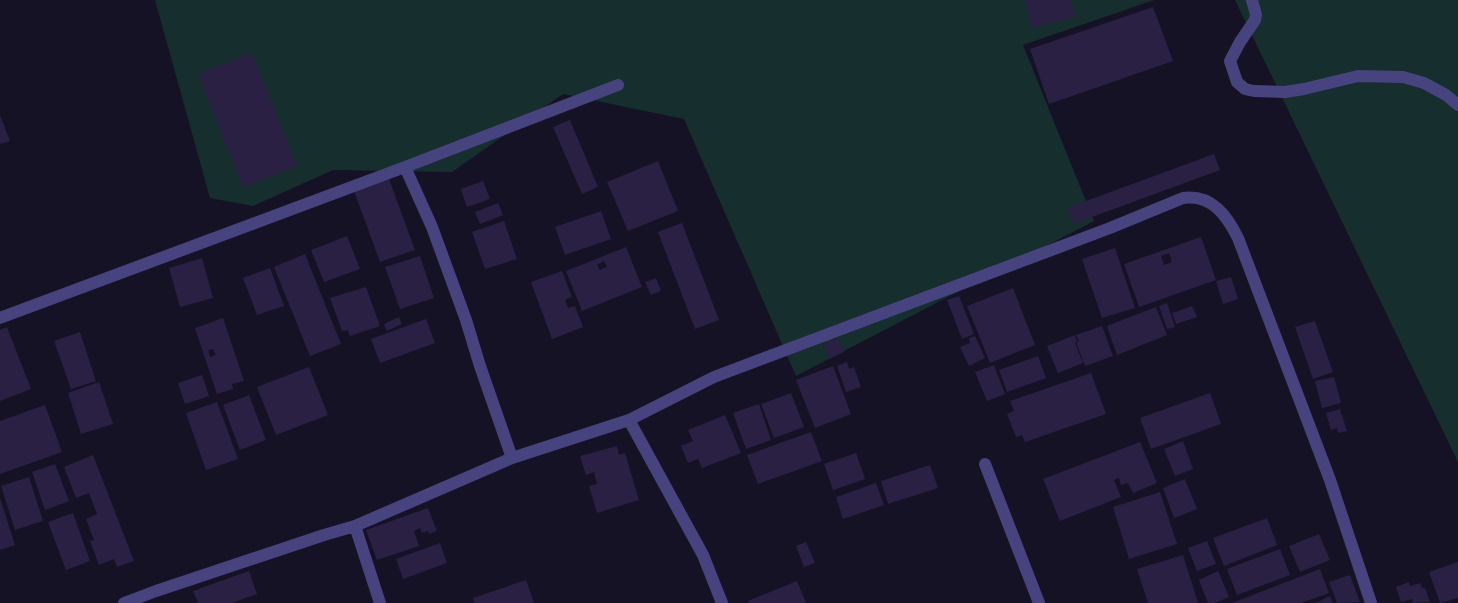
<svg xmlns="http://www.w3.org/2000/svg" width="1458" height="603" viewBox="0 0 1458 603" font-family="'Public Sans',sans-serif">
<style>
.green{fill:#162e2e}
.building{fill:#292044;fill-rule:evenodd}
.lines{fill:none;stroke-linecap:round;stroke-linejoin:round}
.minor{stroke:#47437e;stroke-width:12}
</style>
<rect width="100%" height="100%" fill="#161225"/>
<path class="green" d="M155,0H1154L1023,45L1094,221L796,376L684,119L563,94L452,172L333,170L253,206L210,198Z
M1235,0H1458V462Z"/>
<path class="building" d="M1025,0H1070L1075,17L1032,28Z
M1153,7L1173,61L1049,104L1030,49Z
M252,53L297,166L243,187L198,74Z
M0,115L10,141L0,144Z
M570,120L598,187L582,194L553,127Z
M1214,154L1220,170L1073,224L1067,208Z
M658,161L678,211L628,231L607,182Z
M389,179L415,250L380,262L354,191Z
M483,181L490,199L467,207L461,189Z
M498,203L503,215L480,224L475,212Z
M601,211L611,239L565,255L555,227Z
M504,221L517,259L485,269L472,232Z
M682,223L719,320L695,329L658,232Z
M347,236L360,269L324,282L311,250Z
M1201,237L1216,280L1139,307L1124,264ZM1169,253L1172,262L1164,265L1161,256Z
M626,247L642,287L582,311L566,271ZM604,261L607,267L600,270L597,265Z
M1115,248L1135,308L1102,318L1082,259Z
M305,254L341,344L310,356L274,267Z
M420,256L434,298L400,309L385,267Z
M202,258L213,298L180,307L169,268Z
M270,268L284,306L257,315L243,278Z
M562,271L572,297L565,300L568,308L575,306L583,327L552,339L531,282Z
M1231,277L1238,299L1223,304L1216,281Z
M656,278L661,291L651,295L645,282Z
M366,287L380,326L350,336L348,330L342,331L330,298Z
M1013,288L1035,345L990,363L967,306Z
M959,296L974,334L962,339L947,300Z
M1167,303L1175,327L1167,329L1159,306Z
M1192,306L1197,317L1176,324L1172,313Z
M1156,307L1167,335L1117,355L1107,326Z
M399,317L402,324L387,331L384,324Z
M223,318L244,381L232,384L233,389L217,394L195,328ZM213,349L216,355L210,357L208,350Z
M426,319L435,343L380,363L371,339Z
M1315,321L1333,372L1313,379L1295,327Z
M1102,326L1113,356L1085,366L1076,342H1079L1076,335Z
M7,327L31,389L0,401V330Z
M80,332L96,381L71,389L54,341Z
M1075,335L1077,342L1075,343L1083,363L1058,373L1047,346Z
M975,336L985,358L969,366L960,347L970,343L969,338Z
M838,338L844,352L829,359L823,344Z
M1038,356L1046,378L1007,392L999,370Z
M847,362L849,369L854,367L861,387L846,392L837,366Z
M994,365L1005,394L987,401L975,372Z
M833,366L851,414L815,428L796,380Z
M309,367L328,415L276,435L257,387Z
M1091,373L1106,414L1025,442L1022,435L1016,437L1007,414L1014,411L1010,401Z
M202,375L209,396L185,404L178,383Z
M1334,377L1341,403L1322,408L1315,381Z
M99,382L113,424L81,434L68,393Z
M791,393L804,427L774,438L761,404Z
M1210,393L1221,424L1151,449L1140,418Z
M249,395L266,440L240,450L223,405Z
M217,402L238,459L206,470L186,413Z
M759,404L771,440L746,449L733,413Z
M45,405L62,452L0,474V421Z
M1340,409L1347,431L1338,433L1337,428L1331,430L1326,413Z
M725,415L741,453L702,468L698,459L688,463L681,446L693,441L688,430Z
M811,432L822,461L758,484L747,455Z
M1183,441L1193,469L1175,476L1164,449Z
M1140,442L1157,483L1133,493L1128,483L1121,485L1119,478L1114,480L1121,497L1060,521L1043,479Z
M617,446L619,455L625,453L639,500L597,513L589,486L597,484L594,472L586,475L580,456Z
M856,453L865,479L833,490L824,464Z
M93,455L134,561L117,567L114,559L99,565L90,541L94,540L86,519L97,514L89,493L76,498L64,467Z
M55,464L69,501L45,510L32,472Z
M930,465L938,488L888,504L881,481Z
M29,477L43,521L15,530L1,486Z
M1185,479L1197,509L1174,518L1163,488Z
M876,483L884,505L843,519L836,497Z
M1160,492L1177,544L1129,559L1113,507Z
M0,498L15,545L0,550Z
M428,508L437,531L429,534L428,531L422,533L420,528L414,531L419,546L377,560L366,530Z
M73,513L90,561L66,570L48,522Z
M1267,518L1277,545L1224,566L1213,538Z
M1319,534L1330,560L1300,572L1289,546Z
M1207,541L1216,564L1197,571L1188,548Z
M806,542L815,563L804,567L796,546Z
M440,543L447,563L403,579L396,559Z
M1280,549L1290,575L1237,595L1227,569Z
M1183,555L1198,603H1148L1137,569Z
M1458,562V598L1440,603L1429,572Z
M1320,569L1329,593L1301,603H1232Z
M249,571L257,594L232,603H198L193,591Z
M1218,571L1229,597L1215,603H1208L1199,580Z
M1350,575L1360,602L1337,603L1329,582Z
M526,580L534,603H474L473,598Z
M797,581L806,603H749L748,601Z
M1409,582L1410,586L1420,583L1422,588H1425L1430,602L1413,603L1412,599L1401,602L1396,587Z
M1330,596L1333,603H1316Z"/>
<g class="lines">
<path class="minor" d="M1252,0L1256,15L1255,20L1240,42L1230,61L1237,82L1245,89L1254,91L1285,92L1304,89L1358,76L1403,77L1424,83L1446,95L1458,105
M405,167L618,85
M0,318L405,167L432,227L466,320L480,366L512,458
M629,420L703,555L722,603
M985,464L1039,603
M355,526L380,603
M124,603L156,591L324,535L355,526L512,458L629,420L714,377L1110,228L1183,198C1212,194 1227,216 1238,238L1330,480L1371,603"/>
</g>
</svg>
